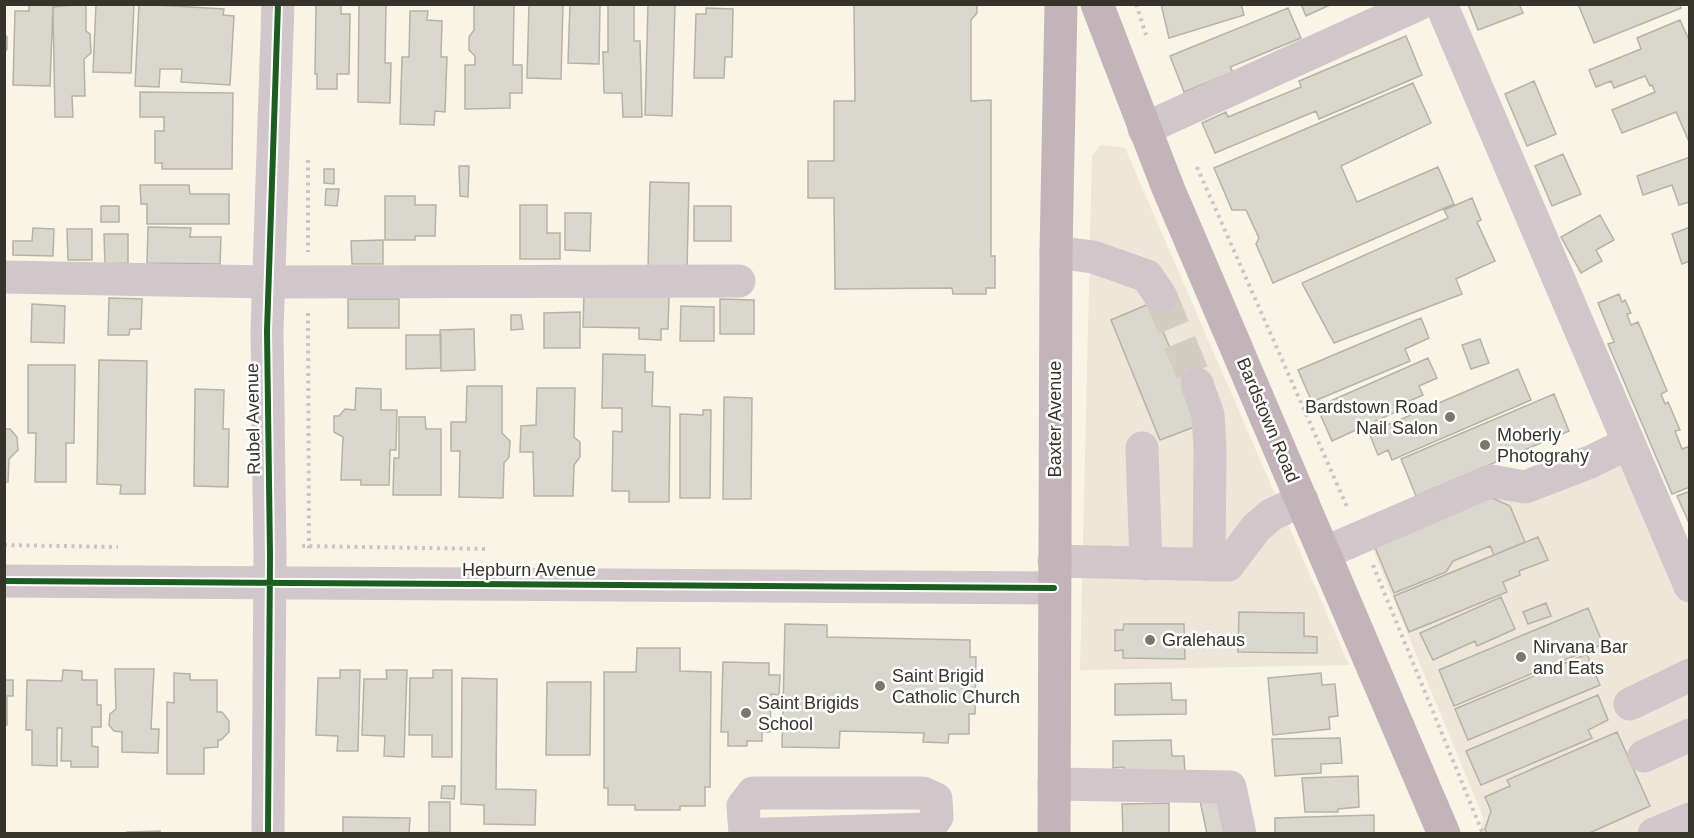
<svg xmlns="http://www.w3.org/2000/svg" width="1694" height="838" viewBox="0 0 1694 838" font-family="Helvetica,sans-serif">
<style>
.commercial{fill:#efe5d8}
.building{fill:#dad8cd;stroke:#b5b2a7;stroke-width:1.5}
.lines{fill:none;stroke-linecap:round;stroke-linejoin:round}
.minor-tunnel{stroke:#d1cec1;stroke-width:33;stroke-dasharray:33 16;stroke-linecap:butt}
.path{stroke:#cdc5c4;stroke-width:4;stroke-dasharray:3 4.5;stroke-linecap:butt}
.minor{stroke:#d1c6c9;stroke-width:33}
.major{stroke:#c2b4b9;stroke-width:33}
.cycleway-casing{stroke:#fff;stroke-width:10}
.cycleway{stroke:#1b5e20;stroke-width:6}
.poi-dot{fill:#7a786c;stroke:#fff;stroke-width:2}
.labels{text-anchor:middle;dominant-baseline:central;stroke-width:5;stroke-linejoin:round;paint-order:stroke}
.poi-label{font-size:18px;fill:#36342a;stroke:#fff;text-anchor:start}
.street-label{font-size:18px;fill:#36342a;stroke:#fff}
</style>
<rect width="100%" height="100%" fill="#f8f5e7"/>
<path class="commercial" d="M1101,145L1125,148L1349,665L1080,670L1092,156Z
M1618,438L1689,606V833H1480L1483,817L1369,540Z"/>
<path class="building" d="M29,4H53L50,86L13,85L15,11H29Z
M86,4V31L90,34L91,53L84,59L85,96H72L73,117H55L53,7Z
M96,4H134L131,73L93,72Z
M139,4L224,9L223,15L234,16L230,85L181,82L182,69H160L159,87L135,86Z
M359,4H386L385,63H391L390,103L358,102Z
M474,4L514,5L513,65H522V93H510V108L465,109V65H475V56L469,50V37L474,30Z
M529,4H563L561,79L527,78Z
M570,4H600L599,64L568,63Z
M608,4H634V41H640L642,117H623L622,93H604L603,52H608Z
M648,4H675L672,116L645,115Z
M854,4H977V13L971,20V101L991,100V256H995V288H986V294H953L952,288L835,289L834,198H808V161H834V101H855Z
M1161,4H1241L1244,15L1169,38Z
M1301,4H1332L1306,16Z
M1468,4H1519L1523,13L1478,30Z
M1578,4H1679L1681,8L1594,43Z
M316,5H341V14H350L349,74H337V89H317V74H315Z
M706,8L733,9L732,57H725L724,78H694L696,14H706Z
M1288,8L1301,38L1230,67L1233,72L1184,92L1170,56Z
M410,11H428L427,20L442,21L441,57H447L445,112L435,111L434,125L400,124L402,57H409Z
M1680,20L1690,42V144L1676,112L1622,133L1612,110L1655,92L1652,85L1650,86L1645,76L1614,88L1611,81L1596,87L1589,70L1641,49L1637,38Z
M4,33L7,37V49L4,53Z
M1406,36L1422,75L1319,119L1316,111L1215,153L1202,123L1226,112L1228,117L1301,87L1299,81Z
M1534,81L1556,134L1527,146L1505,94Z
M1413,83L1431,123L1341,166L1357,202L1438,167L1454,204L1273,283L1256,244L1259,238L1246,210H1232L1214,168Z
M140,92L233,93L232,169H162V163H155V131H164V117H140Z
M1563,154L1581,194L1552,206L1535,166Z
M1690,157V202L1679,205L1672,185L1643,195L1637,176Z
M459,166H469L468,197L460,196Z
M324,169H334V184L324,183Z
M650,182L689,183L687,269L648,268Z
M140,185H189L190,194H229V224H147V204H141Z
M326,189H339L337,206L325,205Z
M385,196H415V205H436L435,236H415V240H385Z
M1472,198L1481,220L1477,222L1495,261L1456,279L1462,294L1334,343L1302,283L1448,218L1444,210Z
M520,205H547V233H560V259H520Z
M101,206H119V222H101Z
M694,206H731V241H694Z
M565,213H591L590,251L565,250Z
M1600,215L1614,240L1596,250L1602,261L1581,273L1561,237Z
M148,227L191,228L190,237H221L220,264L147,263Z
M1690,227V261L1682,264L1672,234Z
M33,228L54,229L53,256L13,255V241H32Z
M67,229H92V260H68Z
M104,234H128V263L105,264Z
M383,240V264H352L351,241Z
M584,294L669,296L668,329H661V340L639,339V328L583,327Z
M1619,294L1622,302L1625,300L1631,313L1627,314L1631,325L1638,322L1667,391L1661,394L1665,404L1668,402L1680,430L1675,431L1682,449L1690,446V487L1672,494L1608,344L1614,342L1598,303Z
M109,298L142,299L141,329H130L129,335H108Z
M348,299H399V328H348Z
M720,299L754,300V334H720Z
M1151,303L1202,424L1160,440L1111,320Z
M32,304L65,306L64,343L31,342Z
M681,306L714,307V341H680Z
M580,312V348H544V313Z
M511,315H521L523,329L511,330Z
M1421,318L1429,338L1405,349L1410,361L1312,402L1298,370Z
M474,329L475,370L441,371L440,330Z
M406,335H441V368L406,369Z
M1480,339L1489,363L1471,369L1462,345Z
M603,354L645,355V372H653L652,406L670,407L669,502H629V491H612L613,431L622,432V408H602Z
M1428,358L1437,378L1419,386L1423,395L1407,402L1409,406L1332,441L1317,407Z
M99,360L147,361L145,494H120L121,485L97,484Z
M28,365H75L74,443H66V482H35L36,433H28Z
M1518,369L1531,400L1392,460L1388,450L1378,455L1369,433Z
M467,386H502V433L510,441L509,457L504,463L503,498L459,497L460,451H451V422H466Z
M356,388L381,389V410H397L396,450H390L389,485H361V480H341L343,437L334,432V416H339L345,409L355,410Z
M537,388H575L574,437L580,442V457L574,465L573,496H534L533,452H520L521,426L536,425Z
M195,389L224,390L223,429H229L228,487L194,486Z
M1554,394L1569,431L1416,496L1401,459Z
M724,397L752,398L751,499H723Z
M703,410H711L710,498H680V414L703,415Z
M399,417H425L426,429H441V495H393L394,458H399Z
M4,429H10L17,437L18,450L9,459L8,482H4Z
M1690,491V525L1677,496Z
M1488,496L1510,506L1525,542L1494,555L1490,546L1453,561L1446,572L1394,593L1374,545Z
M1538,537L1548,560L1519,571L1520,575L1503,582L1507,592L1409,632L1394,596Z
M1501,597L1515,629L1477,646L1475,641L1433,660L1420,633Z
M1546,603L1551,616L1528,624L1523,612Z
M1588,608L1603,644L1454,706L1439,670Z
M1239,612L1304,613V636L1317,637V653L1238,652Z
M785,624L827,625V637L970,640V657H976L975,714H969V734H949L948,743L923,742L924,733L840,731L839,748L782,747Z
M1124,624H1184L1185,659L1123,658V650L1115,651V630H1123Z
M637,648H680V671L711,672L710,787H705V806H680V810H635V805H608V788H604V672H636Z
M1587,654L1600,685L1468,740L1455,709Z
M723,662L769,663V675H780L779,695L771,694L770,732H762V741H747V746H728V732H721Z
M115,669H154L151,729H159L158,753L122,752V732L114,731L109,725L110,714L116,709Z
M63,670L82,671V680H97V705H101V727H92V746L98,747V767H71V761H61L62,728H57V766L32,765V730H26L27,680L62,681Z
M340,670H360L358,751H337L338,736L316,735L318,678H340Z
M386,670H407L404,757L384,756L385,736L362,735L364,679H387Z
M433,670H452V757H432V735H409L410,678H433Z
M174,673L190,674V680H217V712H222L229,721V732L221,740H218V747L204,748V774H167V702L174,703Z
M1321,673L1322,685L1335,684L1338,716L1329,717L1330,729L1273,735L1268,678Z
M462,678L497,679L496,789L536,790L535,825L484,824V805L461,804Z
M4,680H13V696H7V725H4Z
M547,682H591L590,755H546Z
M1171,683L1172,700H1186V714L1115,715V684Z
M1598,695L1608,720L1588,730L1592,738L1481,785L1466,751Z
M1617,732L1650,806L1587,834H1487L1485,829L1491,811L1485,797L1510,786L1507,780Z
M1340,738L1342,763L1321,764V773L1275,776L1272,739Z
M1171,740L1172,756H1184L1185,774L1124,775V767L1113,768V741Z
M1358,776L1359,807L1338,809V812H1305L1302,778Z
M442,786H455L454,799L441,798Z
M1199,796L1219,797L1227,834H1207Z
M429,802H450V833L429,832Z
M1169,803V834H1123L1122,804Z
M1374,815V834H1275V818Z
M343,817L410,818L409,834H343Z
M160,831V834H127V832Z"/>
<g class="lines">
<path class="minor-tunnel" d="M1161,297L1197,384"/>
<path class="path" d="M1136,4L1146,35
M308,160V252
M1197,167L1348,509
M308,313L309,549
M4,545L118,547
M302,546L487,549
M1373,565L1483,834"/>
<path class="minor" d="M1441,4L1690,586
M1144,129L1419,4
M1056,252L1093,257L1147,276L1161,297
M4,277L269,282L739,281
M1197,384L1208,415L1210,449L1209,565
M1142,448L1146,564
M1324,553L1491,481L1525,487L1590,462L1629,443
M1054,561L1228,565L1256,528L1271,515L1302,500
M4,581L1054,588
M1630,704L1690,675
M1644,756L1690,735
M1054,784L1230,787L1240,834
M268,834L270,556L267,331L278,4
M745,834L743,806L753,793H923L936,799L937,817L928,829L766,834
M1654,834L1690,819"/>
<path class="major" d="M1097,4L1168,188L1444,834
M1054,834L1056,252L1061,4"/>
<defs>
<path id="cycleway" d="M4,581L1054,588
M268,834L270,556L267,331L278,4"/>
</defs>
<use href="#cycleway" class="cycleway-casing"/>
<use href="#cycleway" class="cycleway"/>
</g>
<g class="poi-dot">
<circle cx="1450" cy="417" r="6"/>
<circle cx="1485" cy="445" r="6"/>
<circle cx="1150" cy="640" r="6"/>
<circle cx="1521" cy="657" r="6"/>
<circle cx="880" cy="686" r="6"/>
<circle cx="746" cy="713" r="6"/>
</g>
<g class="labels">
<g class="poi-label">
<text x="1438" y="407" text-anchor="end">Bardstown Road<tspan x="1438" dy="21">Nail Salon</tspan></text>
<text x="1497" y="435">Moberly<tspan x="1497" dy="21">Photograhy</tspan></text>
<text x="1162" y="640">Gralehaus</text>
<text x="1533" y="647">Nirvana Bar<tspan x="1533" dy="21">and Eats</tspan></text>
<text x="892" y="676">Saint Brigid<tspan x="892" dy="21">Catholic Church</tspan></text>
<text x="758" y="703">Saint Brigids<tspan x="758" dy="21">School</tspan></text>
</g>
<g class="street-label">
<text transform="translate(253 419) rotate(-91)">Rubel Avenue</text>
<text transform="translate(1055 419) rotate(-90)">Baxter Avenue</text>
<text transform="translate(1268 420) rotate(67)">Bardstown Road</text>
<text x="529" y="570">Hepburn Avenue</text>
</g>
</g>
<rect width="1694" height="838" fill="none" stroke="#36342a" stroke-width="12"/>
</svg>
